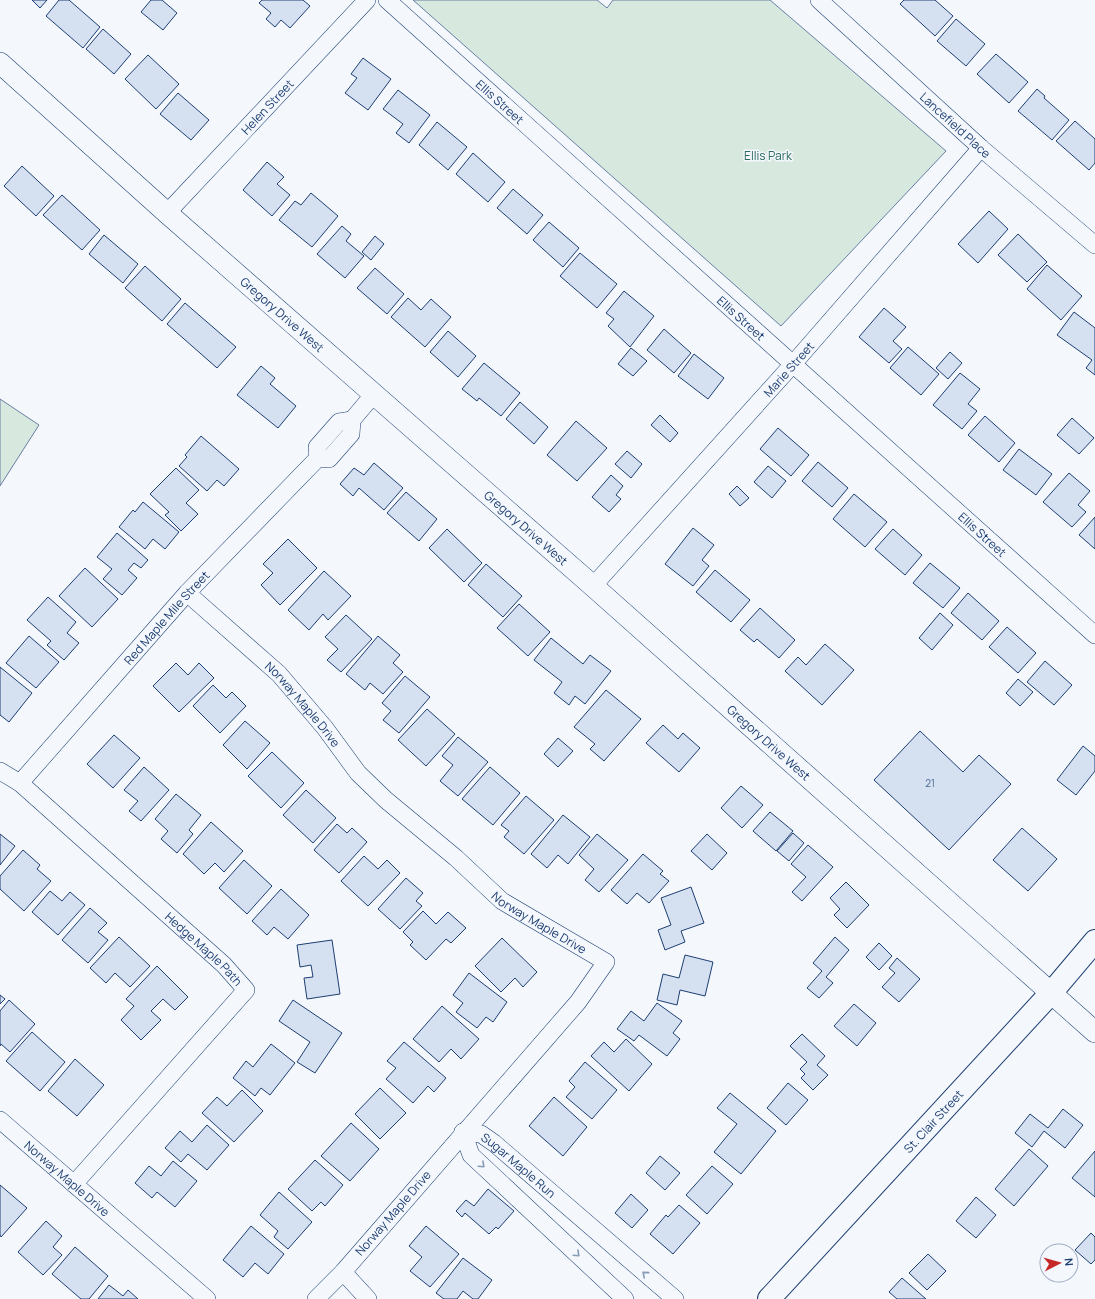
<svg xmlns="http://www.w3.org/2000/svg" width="1095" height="1299" viewBox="0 0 1095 1299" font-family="Manrope,sans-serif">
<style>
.green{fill:#d7e8df;stroke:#687fa3}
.building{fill:#d5e0f0;stroke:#1d3f73}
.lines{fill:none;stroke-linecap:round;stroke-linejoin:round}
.minor-casing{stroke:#1d3f73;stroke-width:18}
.tertiary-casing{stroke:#1d3f73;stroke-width:22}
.primary-casing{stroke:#1d3f73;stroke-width:24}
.minor{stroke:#f4f7fb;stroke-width:17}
.tertiary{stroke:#f4f7fb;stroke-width:21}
.primary{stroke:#f4f7fb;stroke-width:22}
.oneway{stroke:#889bb7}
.labels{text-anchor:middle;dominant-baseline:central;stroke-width:3;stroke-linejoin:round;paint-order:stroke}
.number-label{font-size:10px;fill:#4b6792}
.street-label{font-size:12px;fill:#1d3f73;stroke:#f4f7fb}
.park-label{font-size:12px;fill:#2c6c60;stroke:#f4f7fb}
</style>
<rect width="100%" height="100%" fill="#f4f7fb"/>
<path class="green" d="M413,0H597L607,8L613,0H770L946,151L781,326Z
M0,399L39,425L0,486Z"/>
<path class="building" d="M32,0H47L40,8Z
M59,0H69L100,27L83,48L46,16Z
M151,0H162L177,13L163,30L141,12Z
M262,0H303L310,6L290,28L281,20L275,27L266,19L271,13L259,3Z
M904,0H935L953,16L935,36L900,4Z
M956,19L985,44L966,66L937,41Z
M103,29L131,54L114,74L86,49Z
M996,54L1028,82L1009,103L977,74Z
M148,55L179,84L156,109L125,79Z
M363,58L391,79L368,110L345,93L357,78L351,74Z
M1037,89L1045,96L1044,98L1069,120L1052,140L1018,111Z
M398,90L430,115L409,143L396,133L403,124L383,109Z
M178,93L209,120L191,140L160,114Z
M1075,121L1095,139V163L1089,170L1056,141Z
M437,122L467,147L448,170L419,145Z
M473,153L505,182L488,202L456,174Z
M267,162L284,177L277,184L290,195L272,216L243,190Z
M22,166L54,196L36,216L4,186Z
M513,189L543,215L527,234L497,208Z
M311,193L338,216L312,247L279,220L295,201L301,205Z
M62,195L100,230L82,250L43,215Z
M989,211L1008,229L978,263L958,244Z
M549,222L579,248L563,267L533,240Z
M342,226L351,234L346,241L364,256L345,278L317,254Z
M1018,234L1047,262L1027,282L998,255Z
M104,235L138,264L123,283L89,254Z
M375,236L384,244L371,260L362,252Z
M580,253L617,284L597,308L560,276Z
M1047,265L1082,296L1061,320L1027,289Z
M145,266L181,299L162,321L125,288Z
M375,268L404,294L387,314L357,288Z
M624,291L654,316L630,347L608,326L614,319L606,313Z
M408,298L421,310L431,299L451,317L425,347L391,317Z
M185,303L236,347L217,368L167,324Z
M884,308L906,327L893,341L902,349L889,363L859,337Z
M1074,312L1095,328V375L1086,368L1092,360L1057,335Z
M664,329L691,353L674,373L647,350Z
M448,331L476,356L458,377L430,352Z
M908,347L939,374L921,395L890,368Z
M631,348L647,361L633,376L618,364Z
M950,352L962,363L948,379L936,368Z
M694,354L724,378L708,399L678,376Z
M484,363L520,393L501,416L479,398L477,401L462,389Z
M261,366L275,378L270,384L296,406L278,428L237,395Z
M960,373L980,389L968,404L977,411L962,429L933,405Z
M520,402L548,427L534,444L506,419Z
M660,415L678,433L670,442L651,425Z
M985,416L1015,443L999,462L968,435Z
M1072,418L1094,438L1079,454L1057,435Z
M576,421L607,448L577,481L547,455Z
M778,428L809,455L791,476L760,449Z
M201,436L239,469L224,486L217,480L207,491L179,466L187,457L185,455Z
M1019,449L1052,474L1036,495L1003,470Z
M627,451L642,464L631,478L615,464Z
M818,462L848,488L832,507L802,481Z
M374,463L403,488L384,510L359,488L353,496L340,484L354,468L364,475Z
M768,466L786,481L772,498L754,482Z
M176,468L199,490L186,503L198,514L181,531L165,515L169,512L150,494Z
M1069,473L1090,491L1078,505L1086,512L1072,527L1043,502Z
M611,475L623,486L616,495L621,499L609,512L592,497Z
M737,486L749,498L740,506L729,494Z
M406,492L437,519L419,541L387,513Z
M854,494L887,522L865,547L833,519Z
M143,502L179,532L165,549L153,539L145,549L119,527L133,510L135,512Z
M1095,517V549L1079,535Z
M693,528L714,545L702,560L709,566L693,586L665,564Z
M447,529L482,563L464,582L429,548Z
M893,529L922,555L905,575L875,549Z
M117,533L148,560L141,568L134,563L128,570L137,578L122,595L103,579L112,569L97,557Z
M288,539L317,568L280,605L261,585L273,573L263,564Z
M930,563L960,588L943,608L913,583Z
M486,564L522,596L503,617L468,585Z
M85,568L118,599L92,627L59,596Z
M715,570L750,600L731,622L696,592Z
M324,571L351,596L328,620L323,614L309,630L288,610Z
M968,593L999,621L982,640L951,613Z
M48,597L76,622L67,633L79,643L64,660L47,645L51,641L27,620Z
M519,604L550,632L528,656L497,628Z
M760,608L795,640L779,658L757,639L754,642L740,630Z
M940,613L953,625L932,650L919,638Z
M346,615L372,639L341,672L327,660L338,649L325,637Z
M1007,627L1036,653L1018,673L989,647Z
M29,636L59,662L36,688L6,663Z
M378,636L400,655L393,663L403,672L383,694L370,683L365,690L346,674Z
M551,638L583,664L590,655L611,671L585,704L575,696L569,705L554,693L562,682L534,660Z
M825,644L854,670L822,705L785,671L798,657L806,665Z
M1045,661L1072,685L1054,705L1027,682Z
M176,663L188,675L199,663L214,678L179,712L153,686Z
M0,667L32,693L9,722L0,715Z
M405,676L430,697L399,733L383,720L391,711L382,703Z
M1018,679L1033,692L1020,706L1006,693Z
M213,685L226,698L232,692L246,706L220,733L193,706Z
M606,690L641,719L604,761L590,749L595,744L574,727Z
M427,709L455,734L426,766L398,740Z
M245,721L270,743L247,769L223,745Z
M663,725L678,739L683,733L700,748L679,772L646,743Z
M920,731L963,772L979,755L1011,784L949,850L874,780Z
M114,735L140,758L113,788L87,764Z
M458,737L488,762L458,796L440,781L453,765L442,756Z
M558,738L573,751L558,767L544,754Z
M1083,746L1095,756V771L1076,795L1057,780Z
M272,752L304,783L281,808L248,776Z
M144,767L169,790L141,821L129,811L138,801L124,790Z
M490,767L520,793L493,825L462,799Z
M741,786L763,805L742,828L721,808Z
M306,790L336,818L313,843L283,815Z
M176,794L201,815L189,830L193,834L177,853L161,839L168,831L155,819Z
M526,796L554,820L524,854L504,837L509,831L501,825Z
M770,812L793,831L776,851L753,831Z
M563,815L590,837L568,864L558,855L547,868L531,854Z
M211,822L243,851L224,872L215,863L204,874L183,854Z
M337,824L347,833L352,828L367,842L339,873L314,850Z
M1022,828L1057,859L1028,891L993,860Z
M793,833L804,843L789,861L777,851Z
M0,834L15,846L0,865Z
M597,834L628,860L599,892L585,880L594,869L579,855Z
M707,834L727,853L712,870L691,851Z
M808,845L833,867L802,901L792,892L806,877L791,864Z
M23,850L40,865L37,869L51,881L24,911L0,889V876Z
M643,854L663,871L660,874L669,881L649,903L637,893L627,904L611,890Z
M364,856L378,869L387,860L400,873L368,906L341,881Z
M244,860L272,886L247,914L219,888Z
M406,878L423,893L416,901L422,906L400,929L378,909Z
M846,882L869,905L847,928L834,915L840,909L830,898Z
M691,887L704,923L681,931L685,942L665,950L658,930L671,925L661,898Z
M281,889L309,915L288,939L274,927L267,935L252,921Z
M50,891L62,901L70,892L85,905L58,935L32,912Z
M90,908L107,923L98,932L108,940L88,963L62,940Z
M423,911L436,924L448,912L466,928L451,943L446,939L426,960L410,945L413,942L403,932Z
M119,937L150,966L130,987L115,973L106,983L90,968Z
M835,937L849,950L826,977L833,983L819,998L807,988L822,971L813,963Z
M502,938L537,972L523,987L515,978L501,992L475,966Z
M332,940L340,994L307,999L304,978L313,977L311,965L300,967L297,945Z
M879,943L892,956L879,970L866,957Z
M685,955L713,962L705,996L680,990L677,1005L657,1000L663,974L679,978Z
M897,958L920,979L899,1002L882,987L895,973L889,968Z
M157,966L188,997L175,1010L163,999L151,1011L161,1020L141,1040L121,1020L134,1006L126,999Z
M469,973L507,1002L493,1022L486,1017L477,1028L456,1012L463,1003L453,995Z
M0,995L5,999L0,1004Z
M9,1000L35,1024L10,1052L1,1044L0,1046V1011Z
M293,1000L342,1033L315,1073L297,1062L310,1042L279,1021Z
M657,1003L682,1021L673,1033L680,1039L667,1056L639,1035L634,1041L617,1029L631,1011L644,1021Z
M854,1004L876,1023L857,1046L834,1026Z
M442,1006L479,1039L461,1059L451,1049L439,1062L413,1039Z
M32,1032L65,1062L40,1091L6,1061Z
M802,1034L825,1056L817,1065L828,1075L813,1090L801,1078L805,1074L800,1069L807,1062L790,1046Z
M626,1039L652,1064L629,1091L591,1056L604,1042L614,1052Z
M404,1042L446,1078L434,1092L428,1086L413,1103L386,1079L396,1068L387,1061Z
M271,1044L295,1063L270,1095L261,1088L255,1096L233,1078L246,1061L253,1067Z
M75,1059L104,1085L77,1116L48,1091Z
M585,1062L617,1090L592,1119L566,1097L575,1087L569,1081Z
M788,1083L808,1100L786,1125L767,1108Z
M380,1088L406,1113L380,1139L355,1114Z
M242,1090L263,1111L234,1142L202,1113L217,1097L227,1106Z
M730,1093L776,1131L741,1174L714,1152L737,1124L717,1108Z
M554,1097L587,1127L563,1156L529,1126Z
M1063,1109L1083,1125L1065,1148L1044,1131L1032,1147L1015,1133L1030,1114L1048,1128Z
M351,1123L379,1149L350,1181L321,1156Z
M207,1125L229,1145L207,1170L188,1154L181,1162L165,1148L180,1131L192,1142Z
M1029,1149L1048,1166L1014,1206L995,1189Z
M1095,1151V1197L1072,1178Z
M660,1156L680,1173L665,1190L646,1173Z
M315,1160L343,1185L325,1206L321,1202L312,1211L288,1189Z
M173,1161L197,1181L175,1207L157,1192L152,1198L135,1183L149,1166L161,1176Z
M712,1166L733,1184L707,1214L686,1195Z
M0,1185L27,1208L1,1237L0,1235Z
M488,1189L514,1211L498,1229L496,1227L489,1234L465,1213L462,1217L456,1211L466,1200L474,1206Z
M279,1192L312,1222L288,1249L274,1237L278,1231L260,1215Z
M631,1194L648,1210L632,1228L615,1213Z
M976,1197L996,1215L976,1238L956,1221Z
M679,1205L700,1223L673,1254L650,1234L666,1215L668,1217Z
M46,1221L62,1236L53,1247L62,1255L43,1275L18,1252Z
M251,1226L284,1254L268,1274L255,1263L243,1277L223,1260Z
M426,1226L459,1254L430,1287L410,1271L422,1257L409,1246Z
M1091,1233L1095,1237V1260L1091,1264L1075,1250Z
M75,1247L108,1276L89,1299H81L52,1274Z
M928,1254L946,1271L927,1290L909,1273Z
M463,1258L492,1280L478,1299H473L463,1291L457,1299H444L436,1293Z
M902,1278L926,1299H897L889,1292Z
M109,1285L123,1296L128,1290L138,1299H98Z"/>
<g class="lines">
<defs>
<g id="minor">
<path id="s1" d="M387,0L1095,635"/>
<path id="s2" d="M819,0L981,148L1095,245"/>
<path id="s3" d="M167,213L367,0"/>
<path d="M318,458L329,459L351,434L352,420L374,394"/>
<path d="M318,458L317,447L339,422L352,420"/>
<path id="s4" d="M593,586L793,364L981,148"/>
<path id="s5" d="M187,593L279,674L325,728L358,773L386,800L456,858L502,901L606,962L578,1002L343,1272L316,1299"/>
<path id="s6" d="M0,771L20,783L224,965L246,990L74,1184"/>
<path id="s7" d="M20,783L187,593L318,458"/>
<path id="s8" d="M0,1120L207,1299"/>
<path id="s9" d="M463,1132L481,1134L494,1143L675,1299"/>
<path d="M463,1132L471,1155L625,1299"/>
<path d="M343,1272L368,1299"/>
</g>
<g id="tertiary">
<path id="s10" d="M0,63L167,213L593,586L1095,1032"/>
</g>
<g id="primary">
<path id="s11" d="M769,1299L1051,993L1095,941"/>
</g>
</defs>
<use href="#minor" class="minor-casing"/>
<use href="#tertiary" class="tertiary-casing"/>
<use href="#primary" class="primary-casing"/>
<use href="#minor" class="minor"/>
<use href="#tertiary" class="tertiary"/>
<use href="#primary" class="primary"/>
</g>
<defs><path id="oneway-chevron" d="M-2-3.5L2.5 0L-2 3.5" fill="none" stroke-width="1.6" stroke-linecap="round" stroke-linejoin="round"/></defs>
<g class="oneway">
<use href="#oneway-chevron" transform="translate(482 1165) rotate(43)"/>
<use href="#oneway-chevron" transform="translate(577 1254) rotate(43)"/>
<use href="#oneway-chevron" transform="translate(645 1274) rotate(-139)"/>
</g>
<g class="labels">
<g class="number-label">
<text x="930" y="783">21</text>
</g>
<g class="street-label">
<text stroke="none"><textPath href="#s1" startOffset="152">Ellis Street</textPath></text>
<text stroke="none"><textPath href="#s3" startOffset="146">Helen Street</textPath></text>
<text stroke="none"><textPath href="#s2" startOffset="185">Lancefield Place</textPath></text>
<text stroke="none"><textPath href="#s10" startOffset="378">Gregory Drive West</textPath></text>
<text stroke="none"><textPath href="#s1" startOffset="476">Ellis Street</textPath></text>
<text stroke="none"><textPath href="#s4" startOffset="292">Marie Street</textPath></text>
<text stroke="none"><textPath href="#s10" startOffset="702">Gregory Drive West</textPath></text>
<text stroke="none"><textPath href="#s1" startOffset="800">Ellis Street</textPath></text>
<text stroke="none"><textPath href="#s7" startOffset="221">Red Maple Mile Street</textPath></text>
<text stroke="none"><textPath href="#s5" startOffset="161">Norway Maple Drive</textPath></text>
<text stroke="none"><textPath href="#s10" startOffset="1026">Gregory Drive West</textPath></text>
<text stroke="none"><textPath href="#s5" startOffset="485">Norway Maple Drive</textPath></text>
<text stroke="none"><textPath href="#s6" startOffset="271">Hedge Maple Path</textPath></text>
<text stroke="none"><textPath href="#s11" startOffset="242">St. Clair Street</textPath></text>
<text stroke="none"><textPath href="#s9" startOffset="67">Sugar Maple Run</textPath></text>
<text stroke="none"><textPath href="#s8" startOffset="89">Norway Maple Drive</textPath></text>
<text transform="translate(393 1213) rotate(-49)">Norway Maple Drive</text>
</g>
<g class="park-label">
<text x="768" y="155">Ellis Park</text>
</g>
</g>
<g transform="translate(1059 1263) rotate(84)"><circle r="19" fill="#f4f7fb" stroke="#9eadc5"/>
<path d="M0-3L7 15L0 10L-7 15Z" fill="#c62828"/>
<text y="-6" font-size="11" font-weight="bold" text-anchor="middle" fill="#1d3f73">N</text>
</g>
</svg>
